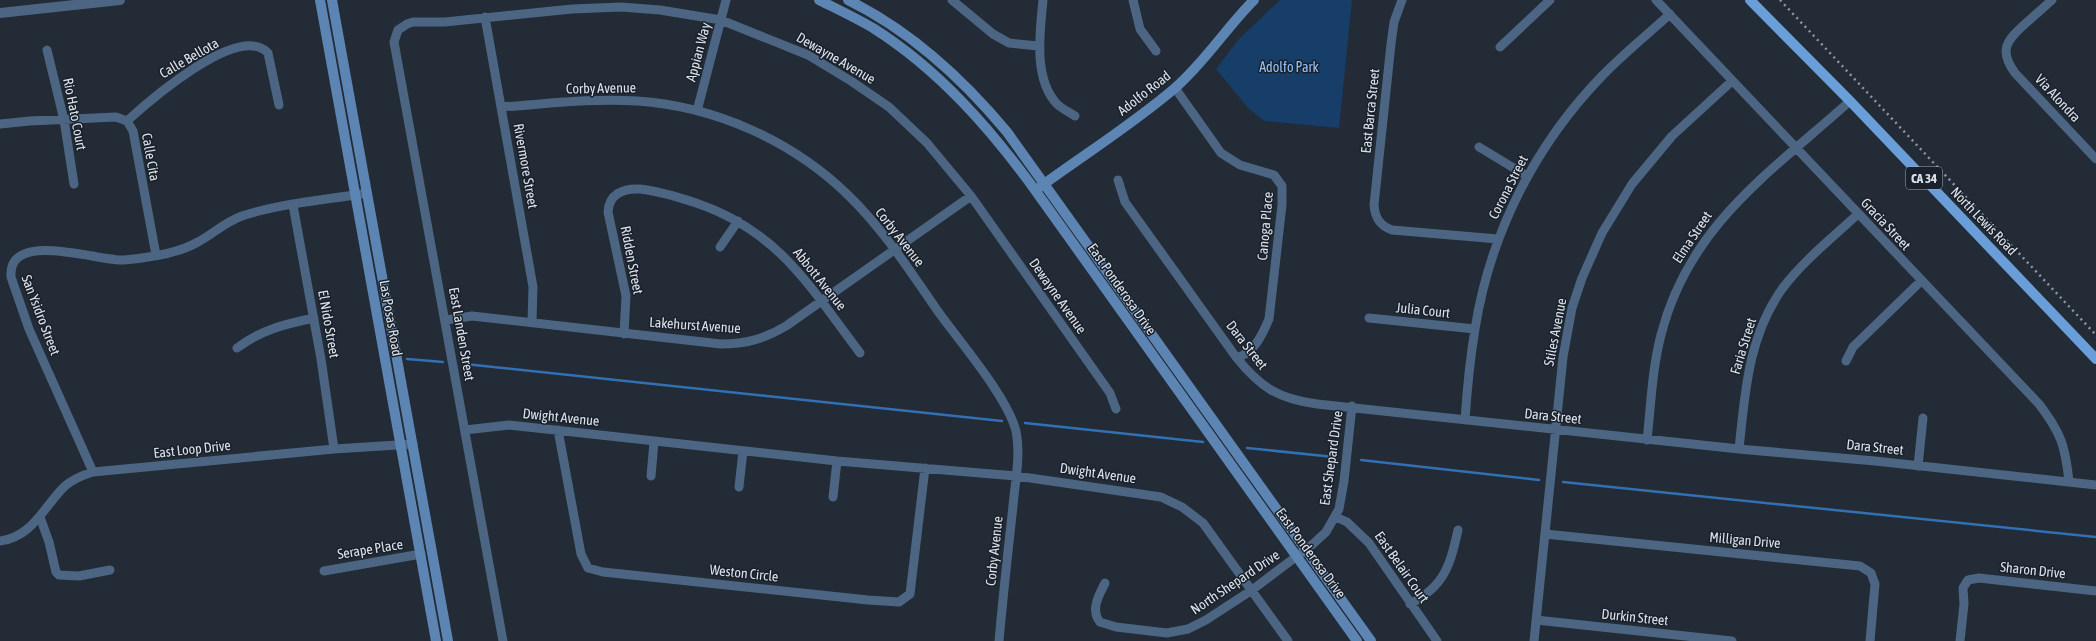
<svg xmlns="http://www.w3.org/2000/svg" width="2096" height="641" viewBox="0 0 2096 641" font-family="'Asap Condensed',sans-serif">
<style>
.green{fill:#163e68}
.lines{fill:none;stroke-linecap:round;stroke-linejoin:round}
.stream{stroke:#3270b3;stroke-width:2.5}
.minor{stroke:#4c6582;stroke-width:9}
.tertiary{stroke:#4c6582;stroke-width:10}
.secondary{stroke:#5d85b3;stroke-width:10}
.primary{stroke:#6a9ed9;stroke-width:10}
.rail{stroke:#9097a0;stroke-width:2.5;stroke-dasharray:2 4;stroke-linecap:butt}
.labels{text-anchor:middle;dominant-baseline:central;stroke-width:3;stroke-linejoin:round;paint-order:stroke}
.shield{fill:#19212c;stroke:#a2a8b0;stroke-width:1}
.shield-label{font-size:13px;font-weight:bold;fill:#dce2e9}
.street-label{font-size:14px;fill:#dce2e9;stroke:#19212c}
.park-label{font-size:14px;fill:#94c2f8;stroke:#19212c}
</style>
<rect width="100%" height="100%" fill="#222b36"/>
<path class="green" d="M1280,0H1352L1339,128L1264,121L1249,109L1216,69L1238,40Z"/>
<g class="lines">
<path class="stream" d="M407,359L443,362
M465,364L1002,421
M1025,423L1203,442
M1247,448L1334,457
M1361,460L1539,480
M1563,482L2096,537"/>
<path class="minor" d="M952,0L993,34L1009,43L1038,46
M1043,0C1040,31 1033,79 1057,104C1062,109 1069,112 1075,116
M1133,0L1140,29L1156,51
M1402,0L1394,22L1391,44L1374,205C1375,218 1380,226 1392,230L1498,239
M1656,0L2039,404C2061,433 2065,445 2069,481
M2052,0C2043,8 2034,16 2026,23C2007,40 1998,50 2015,73L2096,159
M485,17L533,287L532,322
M1500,47L1550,0
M47,50L64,120L74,184
M1175,88L1221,153L1240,165L1274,175L1282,186V205L1269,319C1263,333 1253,356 1236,357
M501,107C546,104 592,98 637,101C715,106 793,141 849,196C883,229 910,271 937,310C959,341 1007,396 1016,431C1021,455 1015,482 1013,506C1008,551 1003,596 999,641
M697,111L726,0
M127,121C149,101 239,22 268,53L279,105
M0,124L30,121L116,117L127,121L133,131L156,255
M1479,147L1527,176
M1118,180L1125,202L1236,357C1260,387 1278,399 1317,404L1739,449L1875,461L2096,485
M293,205L321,359L334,449
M720,247L738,221
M1369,318L1475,329
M446,320L472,316L721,344C746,344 764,339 786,326L971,196
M624,334L626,296L608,212C609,194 623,188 640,189C659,191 678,197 696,203C779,231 810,287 860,353
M237,348C261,330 285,324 314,318
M1846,361L1853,347L1921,281
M1465,420C1467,390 1470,359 1475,329C1490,234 1535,145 1602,76C1623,54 1647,35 1670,14
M465,430L509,425L837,461L1016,476L1161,497L1182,507L1203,523L1288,641
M558,430L581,554L588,568L603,572L868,600L899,602L910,594L925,468
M1647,440C1651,405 1652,369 1661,335C1689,225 1771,172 1850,101
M1739,449C1745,393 1748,337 1782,289C1803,261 1832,238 1858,214
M1918,466L1923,418
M93,472L29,329L11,277C8,228 100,262 124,260C148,258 177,254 198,242C213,234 225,222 242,216C281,203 326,200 367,193
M651,476L654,442
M739,487L743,451
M833,497L837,461
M40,517L49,542L56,572L59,575L79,576L110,570
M1336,517L1347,522L1369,543L1437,641
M1545,534L1860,566L1871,573L1875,584L1870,641
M0,541C33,537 44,506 65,486C73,479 83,475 93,472L334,449L413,444
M324,571L421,554
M1105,583C1099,595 1090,610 1100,622L1116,627L1167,633L1188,629L1206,620L1252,590L1313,544L1326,532L1339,509L1344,481L1352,406
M1410,604C1445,586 1450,565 1458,530
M1536,620L1732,641
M503,641L394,42L398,30L407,24L413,22H445L572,9L621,7L660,10L721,20L808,55L851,81L889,107L927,143L971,196L1110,393L1116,409
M1534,641L1563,357L1572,308L1582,278L1602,233L1632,184L1672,136L1732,81
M1960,641L1964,604L1963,588L1968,580L1979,578L2096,591"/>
<path class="tertiary" d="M0,13L120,0"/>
<path class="secondary" d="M320,0L436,641
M332,0L448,641
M819,0C837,9 856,18 873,28C938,69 990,128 1035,190L1357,641
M848,0C911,31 963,79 1007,132L1371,641
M1040,187C1085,154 1133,124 1175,88C1205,62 1226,28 1254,0"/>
<path class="primary" d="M1750,0L1850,101L2096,359"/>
<path class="rail" d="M1780,0L2096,335"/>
</g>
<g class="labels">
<rect class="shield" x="1906" y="167" width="36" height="22" rx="3"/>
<g class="shield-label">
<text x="1924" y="178">CA 34</text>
</g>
<g class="street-label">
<text transform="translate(698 52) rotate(-75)">Appian Way</text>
<text transform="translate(189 58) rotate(-30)">Calle Bellota</text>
<text transform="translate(836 58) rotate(30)">Dewayne Avenue</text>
<text transform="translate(601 88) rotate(-1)">Corby Avenue</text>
<text transform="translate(1144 93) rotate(-38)">Adolfo Road</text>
<text transform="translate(2058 98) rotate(47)">Via Alondra</text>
<text transform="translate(1370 111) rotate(-84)">East Barca Street</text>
<text transform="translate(75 114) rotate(79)">Rio Hato Court</text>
<text transform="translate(151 157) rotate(80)">Calle Cita</text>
<text transform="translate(526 166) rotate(80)">Rivermore Street</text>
<text transform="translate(1508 187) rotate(-63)">Corona Street</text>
<text transform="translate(1984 221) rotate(46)">North Lewis Road</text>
<text transform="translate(1886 224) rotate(47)">Gracia Street</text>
<text transform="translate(1265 226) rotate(-85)">Canoga Place</text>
<text transform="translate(900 237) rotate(52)">Corby Avenue</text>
<text transform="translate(1692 237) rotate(-56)">Elma Street</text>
<text transform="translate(632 260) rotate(79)">Ridden Street</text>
<text transform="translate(820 279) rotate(51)">Abbott Avenue</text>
<text transform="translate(1122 289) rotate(55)">East Ponderosa Drive</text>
<text transform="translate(1058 296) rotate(55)">Dewayne Avenue</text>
<text transform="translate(1423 310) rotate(6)">Julia Court</text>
<text transform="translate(41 315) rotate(69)">San Ysidro Street</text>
<text transform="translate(391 318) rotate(80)">Las Posas Road</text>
<text transform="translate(329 324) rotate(80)">El Nido Street</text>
<text transform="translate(695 325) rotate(4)">Lakehurst Avenue</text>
<text transform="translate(1555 332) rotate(-79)">Stiles Avenue</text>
<text transform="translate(462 334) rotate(80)">East Landen Street</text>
<text transform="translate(1247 345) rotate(52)">Dara Street</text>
<text transform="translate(1743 346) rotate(-73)">Faria Street</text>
<text transform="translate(1553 416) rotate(6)">Dara Street</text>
<text transform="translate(561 417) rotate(6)">Dwight Avenue</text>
<text transform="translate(1875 447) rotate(6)">Dara Street</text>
<text transform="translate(192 449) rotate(-6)">East Loop Drive</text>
<text transform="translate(1331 458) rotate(-82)">East Shepard Drive</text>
<text transform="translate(1098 473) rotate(8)">Dwight Avenue</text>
<text transform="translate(1745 540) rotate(5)">Milligan Drive</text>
<text transform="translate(370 549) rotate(-9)">Serape Place</text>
<text transform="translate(994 551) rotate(-84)">Corby Avenue</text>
<text transform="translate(1311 553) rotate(54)">East Ponderosa Drive</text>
<text transform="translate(1402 567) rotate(55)">East Belair Court</text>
<text transform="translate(2033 570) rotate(6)">Sharon Drive</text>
<text transform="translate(744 573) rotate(6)">Weston Circle</text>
<text transform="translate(1235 582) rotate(-34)">North Shepard Drive</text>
<text transform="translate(1635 617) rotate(6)">Durkin Street</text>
</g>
<g class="park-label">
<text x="1289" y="67">Adolfo Park</text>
</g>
</g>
</svg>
